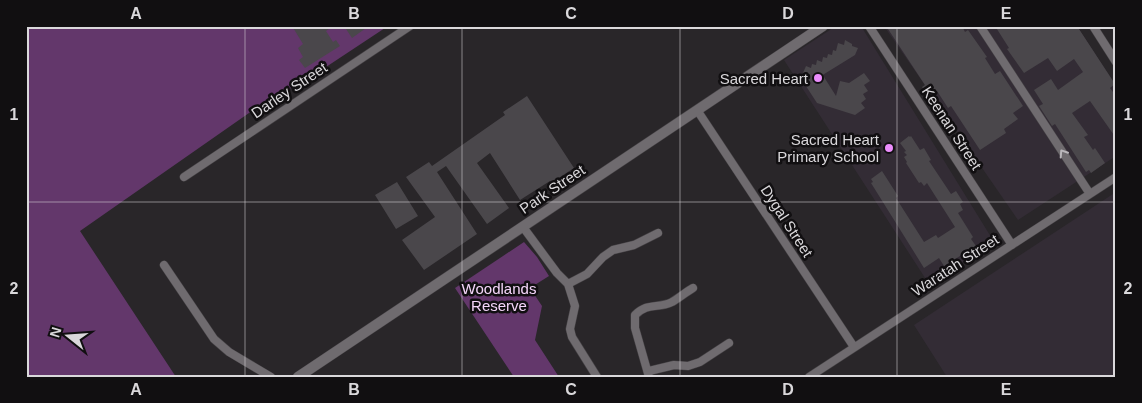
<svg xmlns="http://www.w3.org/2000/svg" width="1142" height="403" viewBox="0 0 1142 403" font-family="Helvetica,sans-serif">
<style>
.built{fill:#332c35}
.green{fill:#63376b}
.building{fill:#4a474b}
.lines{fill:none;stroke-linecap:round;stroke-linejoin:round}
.street-casing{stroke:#464346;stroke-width:9}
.secondary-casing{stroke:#464346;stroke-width:11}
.street{stroke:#6f6b6f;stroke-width:8}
.secondary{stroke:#6f6b6f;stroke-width:10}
.oneway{stroke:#bab7bb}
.grid{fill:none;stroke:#dad8db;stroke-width:1;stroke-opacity:0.55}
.poi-dot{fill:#eb8dfc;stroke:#110f11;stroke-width:2}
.labels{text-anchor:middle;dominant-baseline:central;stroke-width:5;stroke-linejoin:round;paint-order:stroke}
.poi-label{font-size:15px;fill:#dad8db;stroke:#110f11;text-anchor:end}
.street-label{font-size:15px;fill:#dad8db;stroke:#110f11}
.park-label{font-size:15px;fill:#f5d6fa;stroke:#110f11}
.neatline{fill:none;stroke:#dad8db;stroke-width:2}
.grid-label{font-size:16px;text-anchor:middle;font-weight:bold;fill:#dad8db}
</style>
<rect width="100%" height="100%" fill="#292629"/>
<path class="built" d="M836,26H861L991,237L988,246L929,284L784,60Z
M884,26H1077L1116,86V156L1018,220Z
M1116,192V377H947L914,325Z"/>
<path class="green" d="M26,26H388L323,69L249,113L80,231L176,377H26Z
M524,242L537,257L549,276L530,288L542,306L535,340L559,377H514L455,288Z"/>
<path class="building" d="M292,26H333L326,31L333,42L336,40L340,46L305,68L299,60L303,57L298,48L303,44Z
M344,26H369L352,38Z
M886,26H962L965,32L968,30L987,57L985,58L995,74L1000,71L1023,106L1013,113L1018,119L1004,129L1006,133L980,150L951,106L948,108L937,91L929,97L922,87L925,85Z
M995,26H1077L1115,84L1110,88L1116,96V138L1090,101L1072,113L1088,135L1084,137L1093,150L1095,148L1105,163L1091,173L1089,170L1086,172L1055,124L1052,126L1039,106L1043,104L1034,90L1051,79L1058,90L1083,72L1074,59L1057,71L1048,58L1024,73L1007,49L1009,48Z
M845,40L852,44V46L858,48L855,55L821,76L824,77L836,96L840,81L849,83L864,73L870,81L864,85L868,91L863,94L866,99L861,103L865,108L855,115L817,103L804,83L799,82L806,66L811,68L812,64L816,65L817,60L822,62L823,57L827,58L828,54L832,55L833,50L836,51L838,43L844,45Z
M527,96L574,168L551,183L550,181L520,200L490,153L477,163L509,208L487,224L446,166L437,172L477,234L424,270L402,240L435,217L406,177L429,162L432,166L505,115L503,112Z
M909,136L910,137L911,136L920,150L924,148L931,160L929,161L951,194L956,191L963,202L960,204L963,210L958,213L973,237L971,239L976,246L944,266L939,258L924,268L871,183L873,182L871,179L882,171L898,196L896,198L924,242L936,235L938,238L955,227L927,183L924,186L921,182L919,183L906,163L907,162L904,157L907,155L904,152L906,151L900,143Z
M397,182L418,216L396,229L375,195Z"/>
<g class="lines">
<defs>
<path id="street" d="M869,26L1012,245
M980,26L1090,194
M1093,26L1116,62
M697,110L854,347
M184,177L410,26
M523,227L557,273L568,284L575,306L570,329L572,337L597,377
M164,265L214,339L229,352L271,377
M568,284L587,274L603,257L613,250L634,245L658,233
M649,371L674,365L688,366L700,362L729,343
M649,377L635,328V315C648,302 658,309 672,302C679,298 686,292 693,288
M809,377L1116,177"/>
<path id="secondary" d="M298,377L823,26"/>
</defs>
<use href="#street" class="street-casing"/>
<use href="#secondary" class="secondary-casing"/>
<use href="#street" class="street"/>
<use href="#secondary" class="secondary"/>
</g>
<defs><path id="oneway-chevron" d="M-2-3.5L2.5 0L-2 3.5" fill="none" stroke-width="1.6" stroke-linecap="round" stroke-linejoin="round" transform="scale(1.25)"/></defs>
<use class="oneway" href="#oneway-chevron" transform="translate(1063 153) rotate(-123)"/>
<path class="grid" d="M245,26V377M462,26V377M680,26V377M897,26V377M26,202H1116"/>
<g class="poi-dot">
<circle cx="818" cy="78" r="5"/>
<circle cx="889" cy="148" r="5"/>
</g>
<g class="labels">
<g class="poi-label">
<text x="808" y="78">Sacred Heart</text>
<text x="879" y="139">Sacred Heart<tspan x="879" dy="17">Primary School</tspan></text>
</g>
<g class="street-label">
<text transform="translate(289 90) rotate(-34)">Darley Street</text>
<text transform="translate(952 128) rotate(57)">Keenan Street</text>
<text transform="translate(552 189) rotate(-34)">Park Street</text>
<text transform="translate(787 221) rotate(57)">Dygal Street</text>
<text transform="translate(955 265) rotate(-33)">Waratah Street</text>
</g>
<g class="park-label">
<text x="499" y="288">Woodlands<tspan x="499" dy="17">Reserve</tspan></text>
</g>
</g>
<rect width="1142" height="403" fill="none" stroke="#110f11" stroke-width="55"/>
<g transform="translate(68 336) rotate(287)" stroke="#110f11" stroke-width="4" paint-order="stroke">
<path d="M0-4L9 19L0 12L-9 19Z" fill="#dad8db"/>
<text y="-8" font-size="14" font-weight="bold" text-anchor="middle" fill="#dad8db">N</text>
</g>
<rect x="28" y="28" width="1086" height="348" class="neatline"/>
<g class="grid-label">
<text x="136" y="19">A</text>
<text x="354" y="19">B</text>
<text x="571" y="19">C</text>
<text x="788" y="19">D</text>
<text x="1006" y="19">E</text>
<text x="14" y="120">1</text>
<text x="1128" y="120">1</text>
<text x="14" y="294">2</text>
<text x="1128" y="294">2</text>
<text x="136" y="395">A</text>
<text x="354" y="395">B</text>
<text x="571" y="395">C</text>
<text x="788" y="395">D</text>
<text x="1006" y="395">E</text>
</g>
</svg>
